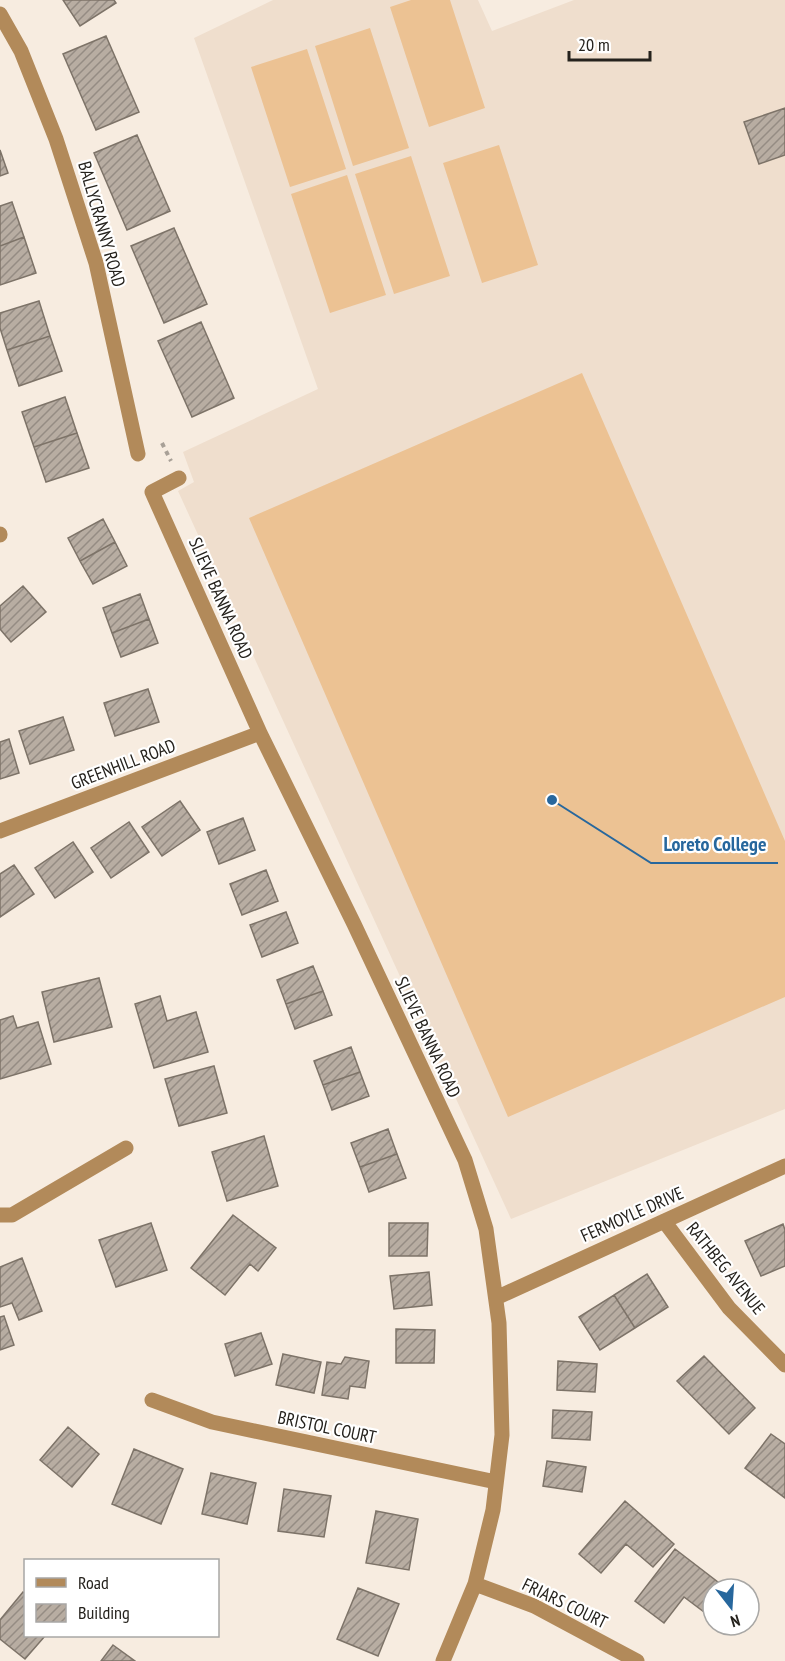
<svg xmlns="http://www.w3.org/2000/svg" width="785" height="1661" viewBox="0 0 785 1661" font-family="'PT Sans Narrow',sans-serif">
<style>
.built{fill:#efdecd}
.grass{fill:#ecc293}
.building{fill:url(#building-hatch);stroke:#7d7368;stroke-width:1.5}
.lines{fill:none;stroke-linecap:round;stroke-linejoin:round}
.path{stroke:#a8a097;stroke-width:4;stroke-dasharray:4.5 4.5;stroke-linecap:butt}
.street{stroke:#b28a5a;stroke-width:15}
.labels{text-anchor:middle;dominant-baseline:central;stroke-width:4.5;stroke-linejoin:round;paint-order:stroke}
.street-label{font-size:18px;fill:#25221d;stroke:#fff}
.leader{fill:none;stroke:#27679d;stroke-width:2}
.callout-dot{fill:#27679d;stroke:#fff;stroke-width:2}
.callout-label{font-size:20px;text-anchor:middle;font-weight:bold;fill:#27679d;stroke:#fff;stroke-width:4.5;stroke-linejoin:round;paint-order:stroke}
</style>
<defs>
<pattern id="building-hatch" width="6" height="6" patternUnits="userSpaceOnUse" patternTransform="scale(1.5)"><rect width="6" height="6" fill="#b8ada2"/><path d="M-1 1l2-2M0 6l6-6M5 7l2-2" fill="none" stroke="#958c83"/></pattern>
</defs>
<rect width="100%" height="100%" fill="#f7ece0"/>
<path class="built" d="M273,0H478L492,31L574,0H785V1109L511,1219L178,491L194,482L183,452L318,389L194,38Z"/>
<path class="grass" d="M411,0H450L485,108L429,127L390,7Z
M370,28L409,148L353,166L315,46Z
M307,49L346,169L290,187L251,67Z
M499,145L538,265L482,283L443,163Z
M411,156L450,276L394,294L355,174Z
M347,175L386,295L330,313L291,194Z
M582,373L785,841V997L508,1117L249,518Z"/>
<path class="building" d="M63,0H114L116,3L80,26Z
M106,36L139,112L96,130L63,54Z
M785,108V155L759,164L744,122Z
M137,135L170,211L127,230L94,153Z
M0,150L8,173L0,176Z
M12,202L24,237L0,246V206Z
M174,228L207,304L164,323L131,246Z
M24,237L36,273L0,285V246Z
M39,301L50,336L7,350L0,328V313Z
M201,322L234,398L192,417L158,341Z
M50,336L62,371L19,386L7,350Z
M65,397L77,433L34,447L22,412Z
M77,433L89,468L46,482L34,447Z
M103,519L115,542L80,561L68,538Z
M115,542L127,566L93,584L80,561Z
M23,586L46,612L11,642L0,629V606Z
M140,594L149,619L112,633L103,608Z
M149,619L158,643L121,657L112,633Z
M148,689L159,722L115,736L104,703Z
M63,717L74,750L30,764L19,731Z
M9,739L19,773L0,779V742Z
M180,801L200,830L162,856L142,827Z
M243,818L255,850L219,864L207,832Z
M129,822L149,852L111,878L91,848Z
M73,842L93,872L55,898L35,868Z
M14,865L34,894L0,917V874Z
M266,870L278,901L242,915L230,884Z
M286,912L298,943L262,957L250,925Z
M313,966L323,991L286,1004L277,980Z
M99,978L112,1027L54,1042L42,992Z
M323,991L332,1015L295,1029L286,1004Z
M160,996L167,1021L196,1012L208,1052L154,1068L135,1004Z
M13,1016L17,1028L38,1022L51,1064L0,1079V1020Z
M351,1047L360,1072L323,1085L314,1061Z
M214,1066L227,1113L179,1126L165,1079Z
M360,1072L369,1096L332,1110L323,1085Z
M388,1129L397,1154L360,1167L351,1143Z
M264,1136L278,1186L227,1201L212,1152Z
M397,1154L406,1178L369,1192L360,1167Z
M233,1215L276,1248L258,1271L250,1264L225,1295L191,1268Z
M151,1223L167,1270L116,1287L99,1240Z
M389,1223H428L427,1256H389Z
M783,1224L785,1230V1266L761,1276L745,1241Z
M22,1258L42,1311L19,1320L12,1303L0,1307V1267Z
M429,1272L432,1305L394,1309L390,1276Z
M647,1274L668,1307L635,1328L614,1295Z
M614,1295L635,1328L600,1350L579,1317Z
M4,1316L14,1345L0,1350V1317Z
M396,1329L435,1330L434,1363H396Z
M261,1333L272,1364L235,1376L225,1344Z
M283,1354L321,1362L314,1393L276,1385Z
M704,1356L755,1408L729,1434L677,1381Z
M345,1357L369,1361L365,1388L350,1386L348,1399L322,1395L327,1362L341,1364Z
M558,1361L597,1364L595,1392L557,1390Z
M553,1410L592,1412L590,1440L552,1438Z
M68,1427L99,1454L72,1487L40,1460Z
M771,1434L785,1444V1498L745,1468Z
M134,1449L183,1469L161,1524L112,1504Z
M547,1461L586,1467L582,1492L543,1486Z
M211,1473L256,1483L247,1524L202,1514Z
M284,1489L331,1496L324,1537L278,1531Z
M625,1501L674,1544L653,1567L626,1544L601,1573L579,1554Z
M376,1511L418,1519L409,1570L366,1563Z
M675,1549L727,1589H713V1608L708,1615L684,1597L664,1623L635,1601Z
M358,1588L399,1604L378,1656L337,1639Z
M23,1592L26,1594V1636H45L25,1659L0,1639V1620Z
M113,1645L135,1661H101Z"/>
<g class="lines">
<path class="path" d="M162,443L171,461"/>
<path class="street" d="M0,14L21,51L56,139L96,263L138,454
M179,478L152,492L260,733L354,924L465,1160L486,1229L499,1323L502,1435L493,1510L475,1584L443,1661
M0,535V534
M0,831L260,733
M0,1215H12L126,1148
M664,1221L729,1308L785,1365
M496,1298L785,1166
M152,1400L212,1422L496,1482
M475,1584L534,1606L637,1661"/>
</g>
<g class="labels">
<g class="street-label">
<text transform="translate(102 224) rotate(74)">BALLYCRANNY ROAD</text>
<text transform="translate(221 598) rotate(66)">SLIEVE BANNA ROAD</text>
<text transform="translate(123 764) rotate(-21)">GREENHILL ROAD</text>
<text transform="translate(428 1037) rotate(65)">SLIEVE BANNA ROAD</text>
<text transform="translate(632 1214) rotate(-24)">FERMOYLE DRIVE</text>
<text transform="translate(726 1268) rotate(51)">RATHBEG AVENUE</text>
<text transform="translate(327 1427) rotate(12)">BRISTOL COURT</text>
<text transform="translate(565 1603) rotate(26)">FRIARS COURT</text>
</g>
</g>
<path class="leader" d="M552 800L651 863H778"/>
<circle class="callout-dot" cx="552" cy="800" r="6"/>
<g class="callout-label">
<text x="715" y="851">Loreto College</text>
</g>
<rect x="24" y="1559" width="195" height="78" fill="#ffffff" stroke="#a8a7a5" stroke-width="1.5"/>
<rect x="36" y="1578" width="30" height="9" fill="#b28a5a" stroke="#a8a7a5" stroke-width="1.5"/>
<text x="78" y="1589" font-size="18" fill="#25221d">Road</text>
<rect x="36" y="1604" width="30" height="18" fill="url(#building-hatch)" stroke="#a8a7a5" stroke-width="1.5"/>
<text x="78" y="1619" font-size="18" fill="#25221d">Building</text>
<g transform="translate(731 1607) rotate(163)"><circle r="28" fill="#ffffff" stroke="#a8a7a5" stroke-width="1.5"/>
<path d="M0-4.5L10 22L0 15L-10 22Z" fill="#27679d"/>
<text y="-9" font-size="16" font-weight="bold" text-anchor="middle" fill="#25221d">N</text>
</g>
<path d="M569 51v9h81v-9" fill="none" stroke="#25221d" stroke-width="3"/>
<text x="578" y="51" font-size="18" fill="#25221d" stroke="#ffffff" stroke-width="4.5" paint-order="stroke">20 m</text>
</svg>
